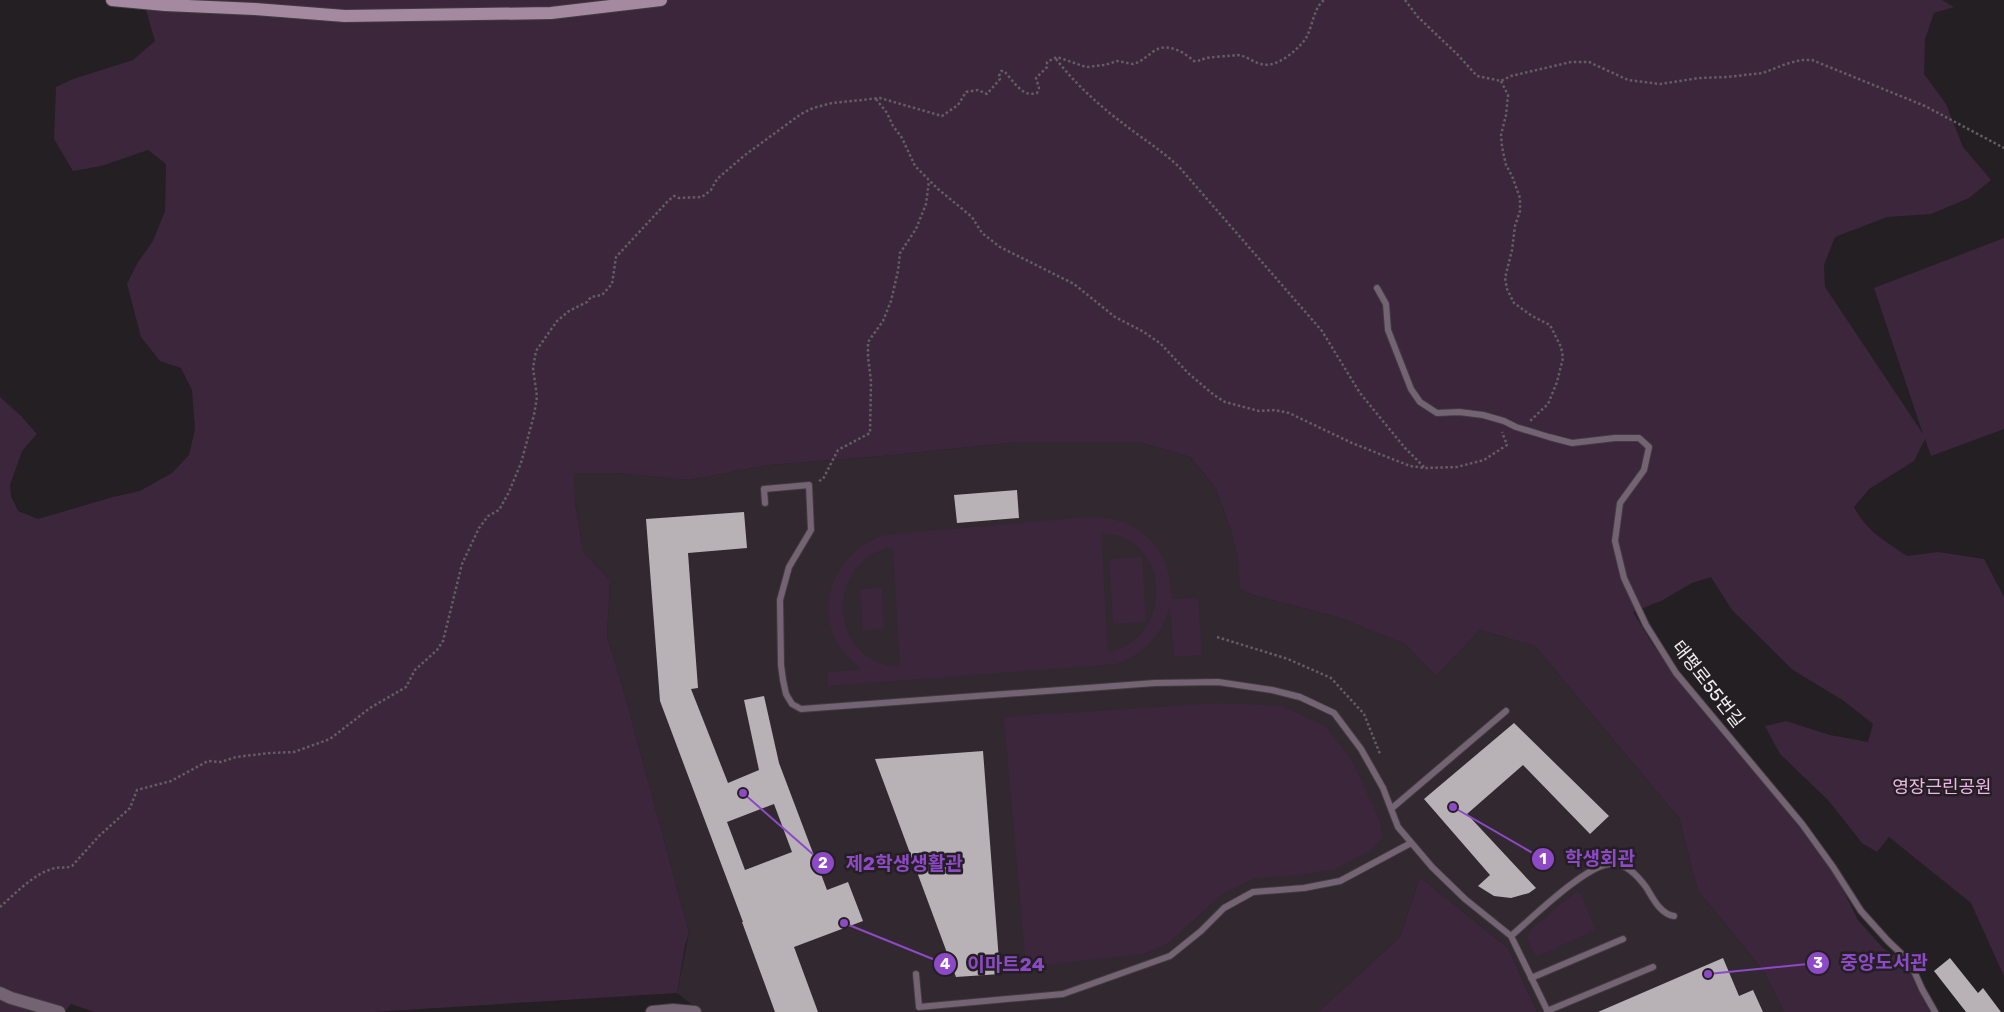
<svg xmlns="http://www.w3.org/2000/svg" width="2004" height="1012" viewBox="0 0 2004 1012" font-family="Rubik,'Noto Sans KR',sans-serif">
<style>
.built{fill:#312830}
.green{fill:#3c263b;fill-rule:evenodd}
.building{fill:#b8b2b7;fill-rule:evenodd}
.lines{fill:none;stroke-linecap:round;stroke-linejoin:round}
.service-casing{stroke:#413c40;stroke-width:8}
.minor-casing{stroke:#413c40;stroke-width:14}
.secondary-casing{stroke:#413c40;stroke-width:14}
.path{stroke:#635e62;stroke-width:2.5;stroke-dasharray:2.5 2.5;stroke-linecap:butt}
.service{stroke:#746372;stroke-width:6}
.minor{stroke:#746372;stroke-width:12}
.secondary{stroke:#a489a1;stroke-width:12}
.labels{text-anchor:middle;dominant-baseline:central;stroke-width:5;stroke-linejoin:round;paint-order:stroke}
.street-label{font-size:18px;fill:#f1eef1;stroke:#241f23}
.park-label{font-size:18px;fill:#f0b5eb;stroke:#241f23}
.leader{fill:none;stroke:#8d49c6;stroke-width:2}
.callout-dot{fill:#8d49c6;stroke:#241f23;stroke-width:2}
.mark-label{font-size:15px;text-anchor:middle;font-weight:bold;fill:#fff}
.callout-label{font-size:19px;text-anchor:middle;font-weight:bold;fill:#8d49c6;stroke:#241f23;stroke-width:5;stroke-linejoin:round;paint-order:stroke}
</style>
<rect width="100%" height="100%" fill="#241f23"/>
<path class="built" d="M1017,442H1139L1190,457L1215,487L1231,530L1238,560L1241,589L1253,595L1337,617L1405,644L1436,676L1480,630L1535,646L1679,818L1698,891L1763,970L1784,1012H1537L1508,948L1420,877L1400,937L1318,1012H702L677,993L689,933L623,688L607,636L610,580L583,552L575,502L574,472L616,473L689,480L769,465L883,456Z"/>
<path class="green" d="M143,0H1942L1954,7L1934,13L1925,39L1924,74L1946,104L1963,147L1991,180L1969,198L1931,214L1887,217L1835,237L1824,265L1825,287L1923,434L1874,288L2004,238V429L1931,456L1925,439L1914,461L1869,489L1854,507C1867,532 1884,540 1907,556L1938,552L1984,559L2004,597V976L1971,903L1889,837L1877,852L1862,843L1828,800L1780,754L1765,726L1786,721L1830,735L1868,742L1873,724L1844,701L1793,670L1732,610L1711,577L1692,583L1661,601L1633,612L1653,645L1682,682L1716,720L1815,846L1836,876L1858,920L1883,948L1909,964L1915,983L1930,1012H1784L1763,970L1698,891L1679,818L1535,646L1480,630L1436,676L1405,644L1337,617L1253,595L1240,589L1238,560L1231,530L1215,487L1190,457L1139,442H1017L883,456L769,465L689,480L616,473H574L575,502L583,552L610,580L607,636L623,688L689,933L685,946L677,993L373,1012H95L71,1004L64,1012H0V397L21,416L37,434L22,451L10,485L11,496L18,511L38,519L113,497L140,491L172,473L189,455L195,429L192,390L181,368L160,361L141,337L127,284L138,262L153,241L165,211L166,164L148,150L101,166L73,171L54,139L56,87L73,79L133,60L155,41Z
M1090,517C1139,516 1173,549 1171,599L1198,598L1202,655L1174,657L1170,607C1161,636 1144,654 1116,664L828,686L827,672L862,670C853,662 845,655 838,644C813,600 839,551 884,535ZM1101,533C1170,534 1177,638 1108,652ZM892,547L893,548L900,667C829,665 822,561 892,547Z
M1142,557L1146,622L1113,624L1109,559Z
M882,588L884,629L863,630L860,589Z
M1219,703L1282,706L1325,726L1351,759L1380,821L1382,839L1369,851L1335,869L1300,875L1254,878L1221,895L1168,943L1143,954L1026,967L1004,717Z
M1420,877L1508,948L1537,1012H1318L1400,937Z
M1577,891L1581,894L1595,930L1536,957L1527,938L1531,929Z"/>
<path class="building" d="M1017,490L1019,518L957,523L954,495Z
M744,512L747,548L688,553L698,688L691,689L728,783L759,770L744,700L764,696L779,763L827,890L848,882L863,921L794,947L818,1012H775L742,922H743L660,701L646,519ZM774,804L792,852L745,870L727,822Z
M1514,723L1609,816L1590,834L1523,765L1467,814L1536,888L1529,893L1511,898L1494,896L1478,886L1490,875L1424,799Z
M983,751L1000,974L956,977L875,759Z
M1723,958L1739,996L1753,990L1763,1012H1598Z
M1950,958L1978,993L1983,988L2001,1012H1966L1934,971Z"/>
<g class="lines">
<defs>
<path id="service" d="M1377,288L1386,304L1388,330L1411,389L1420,402L1437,413L1459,412L1483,415L1504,421L1516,427L1549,437L1572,443L1615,438H1639L1649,447L1644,470L1620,503L1615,541L1624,578L1646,625L1676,673L1802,824L1833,867L1861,911L1888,941L1910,962L1922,989L1935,1012
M765,503L764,489L809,485L811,530L789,567L780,600L781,665L783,680L786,694L792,704L801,709L1155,683L1218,682L1272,690L1300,697L1334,713L1361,749L1383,788L1398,827L1432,867L1465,899L1511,936L1548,1012
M1391,809L1506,711
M1511,936C1532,918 1584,867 1609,864C1625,862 1637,875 1646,887C1653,898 1660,914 1674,916
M916,974L919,1007L1063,994L1170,956L1201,931L1224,908L1253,892L1304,888L1340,881L1411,843
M1531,978L1623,939
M1547,1011L1653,967"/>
<path id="minor" d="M0,993L11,998L59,1012
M652,1012L673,1010L695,1012"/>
<path id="secondary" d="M112,0L165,5L255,9L345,16L551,13L661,0"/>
</defs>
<use href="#service" class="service-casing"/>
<use href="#minor" class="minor-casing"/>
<use href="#secondary" class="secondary-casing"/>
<path class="path" d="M1405,0L1418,17L1458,55L1477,76L1501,81L1511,76L1571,62H1589L1628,80L1660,84L1699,78L1727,77L1763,73L1786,64L1801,60H1812L1925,106L2004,148
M1056,59C1076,85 1102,108 1129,128C1146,141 1164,152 1180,168L1322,331L1360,393L1405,448L1424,467
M1501,81L1508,95L1506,115L1501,135L1502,147L1506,165L1512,176L1520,198V211L1515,226L1512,250L1505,278L1507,289L1514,303L1532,316L1550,325L1561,347L1563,358L1557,382L1548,404L1530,421
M876,99L887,113L893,126L902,138L915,166L938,189L972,217L982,233L1000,247L1074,284L1115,317L1144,332L1161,344L1188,373L1214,395L1225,402L1259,411L1275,410L1289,413L1352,443L1410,466L1425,468L1457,467L1484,460L1507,445L1502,432
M819,481L823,479L838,450L870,433L871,381L868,357V342L883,321L891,301L898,271L900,253L916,229L926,204L929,181
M1217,637L1288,659L1331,678L1364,714L1380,754
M0,907C15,894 32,875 52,869C59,866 65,869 72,866L99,836L130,808L137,790L171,781L208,761L221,762L236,757L270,753L294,752L330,739L370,708L406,687L415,670L437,650L443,641L462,564L479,528L488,516L499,510L509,492L521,463L534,415L537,397L533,368L536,351L557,321L569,311L587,302L591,297L602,295L612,284L616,257L668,201L674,196L679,198L702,197L711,190L717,179L745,155L801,114L813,108L832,103L880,98L942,116L958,105L966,92L978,90L987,94L1000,79L999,76L1001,71H1004C1013,80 1022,98 1037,93L1039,88L1036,78L1047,67V62L1057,57L1086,67L1105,65L1117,61L1133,64C1141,62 1147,56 1154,51C1167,42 1184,52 1194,61C1199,61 1201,60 1206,58C1209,57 1231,56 1236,55C1246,55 1252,62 1261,64C1276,69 1298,50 1306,38C1313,26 1313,9 1324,0"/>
<use href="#service" class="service"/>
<use href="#minor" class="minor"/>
<use href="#secondary" class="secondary"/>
</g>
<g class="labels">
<g class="street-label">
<text transform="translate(1708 684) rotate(52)">태평로55번길</text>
</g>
<g class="park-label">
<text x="1942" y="787">영장근린공원</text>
</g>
</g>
<path class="leader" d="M1453 807L1543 859M743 793L823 863M1708 974L1818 963M844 923L945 964"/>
<g class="callout-dot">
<circle cx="1453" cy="807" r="5"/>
<circle cx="743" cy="793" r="5"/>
<circle cx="1708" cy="974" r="5"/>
<circle cx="844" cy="923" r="5"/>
<circle cx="1543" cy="859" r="12"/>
<circle cx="823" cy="863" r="12"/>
<circle cx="1818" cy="963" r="12"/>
<circle cx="945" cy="964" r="12"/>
</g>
<g class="mark-label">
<text x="1543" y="864">1</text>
<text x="823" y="868">2</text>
<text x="1818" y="968">3</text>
<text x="945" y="969">4</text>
</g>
<g class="callout-label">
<text x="1600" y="865">학생회관</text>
<text x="904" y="870">제2학생생활관</text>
<text x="1884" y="969">중앙도서관</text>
<text x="1006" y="971">이마트24</text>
</g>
</svg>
